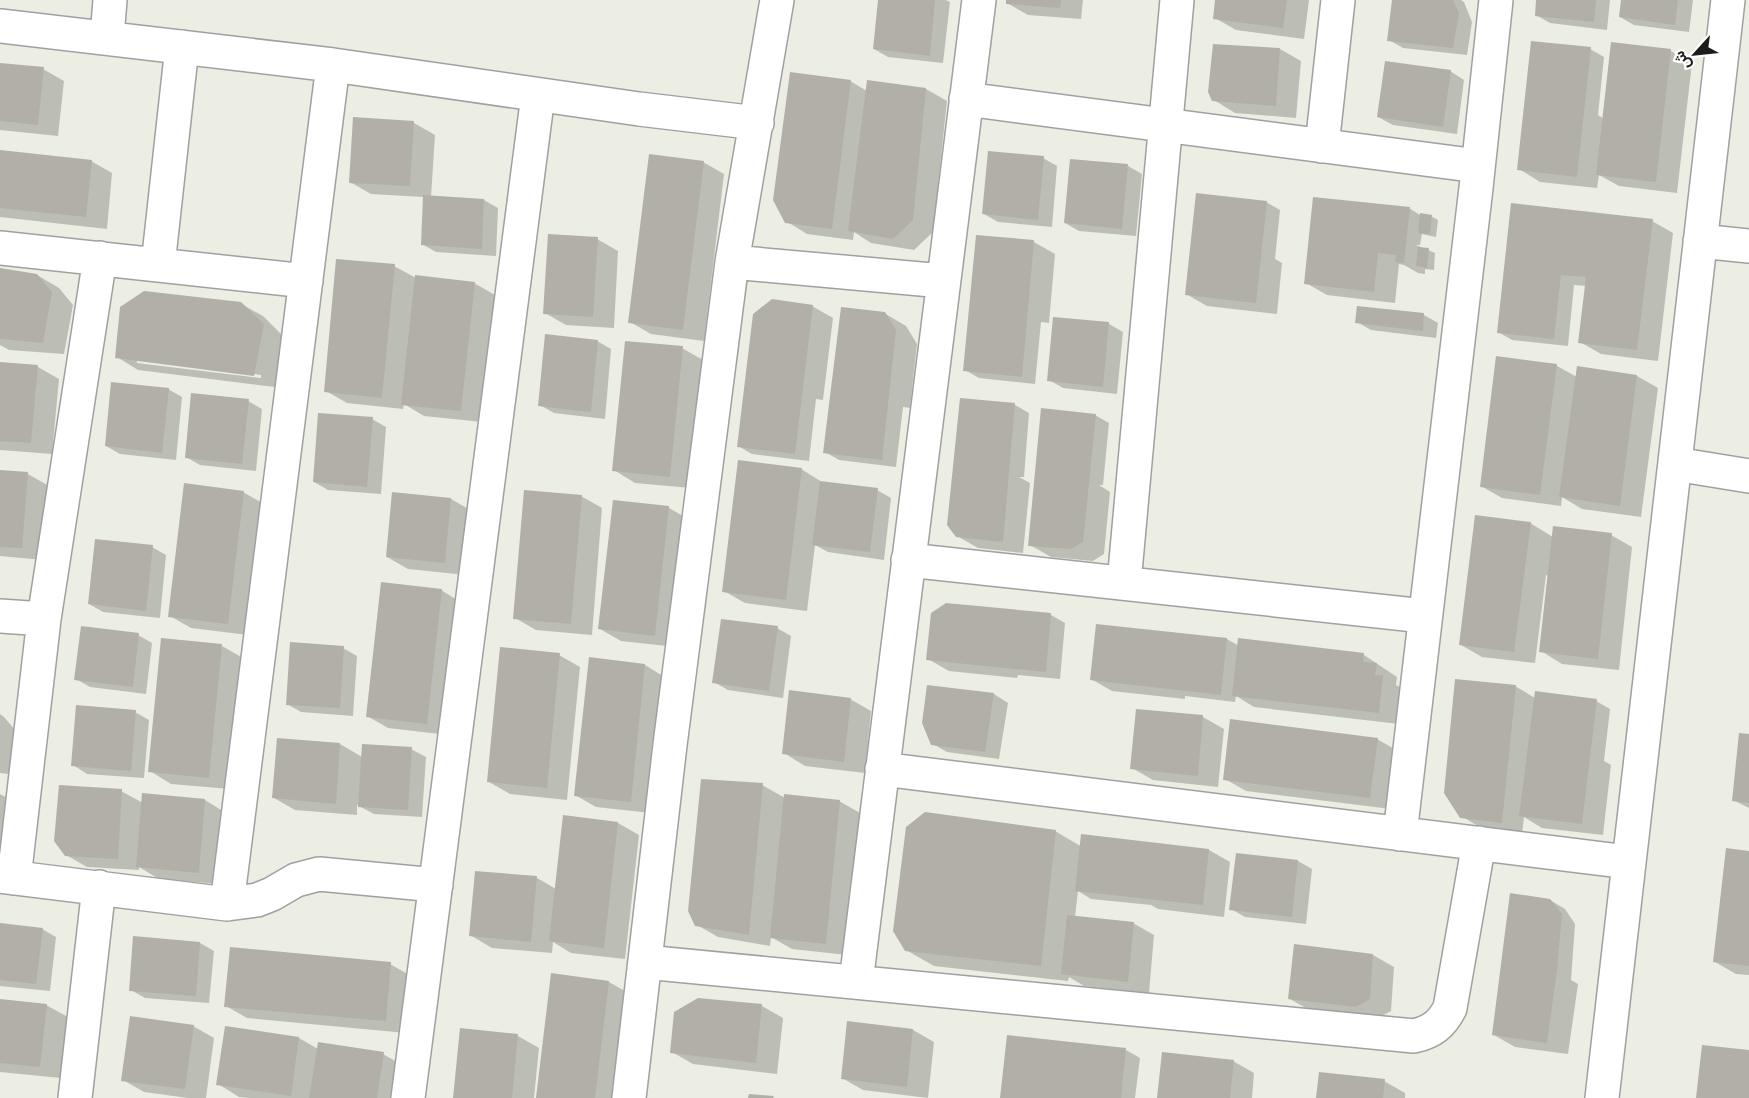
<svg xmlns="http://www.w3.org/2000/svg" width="1749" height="1098" viewBox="0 0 1749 1098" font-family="Ubuntu,Vazirmatn,sans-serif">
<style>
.shadow{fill:#0003;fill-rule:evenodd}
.building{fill:#b2b0a6}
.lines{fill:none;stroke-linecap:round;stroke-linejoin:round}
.street-casing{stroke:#a0a0a0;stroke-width:36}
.street{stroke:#fff;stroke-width:33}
</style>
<rect width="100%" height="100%" fill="#ecede3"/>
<path class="shadow" d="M880,0H946L950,2L943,63L888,57L874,49Z
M1007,0H1083L1081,19L1028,15L1007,3Z
M1217,0H1309L1304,39L1236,30L1215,18Z
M1393,0H1461L1464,2L1472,22L1467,55L1403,48L1389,40Z
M1538,0H1610L1607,30L1550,23L1536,15Z
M1622,0H1693L1689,32L1634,25L1620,17Z
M1280,49L1301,61L1296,118L1235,113L1214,100Z
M1590,49L1604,57L1598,115L1604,119L1671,51L1692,63L1677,193L1619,186L1599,175L1597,188L1540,182L1519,169Z
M0,64L43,69L64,81L58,136L0,130Z
M1450,71L1464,80L1457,134L1393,125L1378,117Z
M850,81L867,91L926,89L947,101L933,232L914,250L871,243L854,232L853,240L807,234L786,221Z
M414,123L435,135L431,197L484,200L498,208L496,256L436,252L422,244L424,197L371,194L350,182Z
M0,151L91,161L112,173L107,229L0,217Z
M1043,158L1057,166L1052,227L998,222L984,214Z
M703,162L724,174L704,341L651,334L630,322Z
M1128,166L1142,174L1136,236L1079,231L1065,223Z
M1266,202L1280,210L1275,259L1282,263L1277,314L1207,306L1186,294Z
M1409,208L1420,215L1431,216L1438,220L1436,237L1422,234L1420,245H1416L1435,253L1434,270L1425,269V274L1418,273L1404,265L1399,264L1395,303L1327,295L1306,283Z
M1652,221L1673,233L1658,361L1601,354L1580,342L1587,286L1574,285L1568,346L1512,340L1498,332L1505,268Z
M597,239L618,251L614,328L566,325L545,313Z
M1034,242L1055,254L1049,323L1041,322L1035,384L979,378L965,370Z
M394,266L416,278L474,283L495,295L482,422L424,416L404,404L403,409L347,403L326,391Z
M0,270L37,275L59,288L73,305L64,354L9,350L0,345Z
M241,304L263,316L284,337L275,387L138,370L117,357ZM137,359L261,375V378L137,363Z
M812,306L833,318L823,400L816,399L809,461L752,454L738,446Z
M884,313L906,326L917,344L910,408L903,407L896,467L839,460L825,452Z
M1424,315L1438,323L1436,338L1371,330L1357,322Z
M1109,324L1123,332L1117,394L1063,388L1049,380Z
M597,341L611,349L605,419L554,413L540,405Z
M682,348L703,360L691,488L635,483L614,470Z
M1498,358L1557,366L1577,377L1578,368L1637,376L1658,388L1641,517L1582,509L1562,497L1561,506L1502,498L1481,486Z
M0,364L38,367L59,379L52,454L0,450Z
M168,389L182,397L176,460L120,454L106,446Z
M961,399L1015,405L1029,413L1024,477H1019L1030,483L1023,553L978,548L957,536Z
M248,401L262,409L256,471L200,465L186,457Z
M1095,415L1109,423L1103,485H1099L1110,492L1104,554L1093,561L1051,557L1030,545Z
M372,419L386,427L381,494L328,490L314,482Z
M801,469L822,482L877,490L891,498L884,560L828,552L815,545L807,611L745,603L724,591Z
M0,471L28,474L49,486L43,560L0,556Z
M243,492L264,504L248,635L191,628L170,616Z
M581,496L602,508L592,635L536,630L515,618Z
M451,499L472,511L466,575L408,569L387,557Z
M614,501L669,508L690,520L676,647L621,641L600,629Z
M1530,523L1553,537L1611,535L1632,547L1619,670L1562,664L1541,651L1549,576L1546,575L1535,663L1482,657L1461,645Z
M152,547L166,555L160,618L103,612L89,604Z
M441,590L462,603L448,735L388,728L367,716Z
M1051,615L1065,623L1060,679L1018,675L1017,678L949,671L928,659Z
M777,628L791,636L783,698L728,690L714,682Z
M138,635L152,643L146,694L90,687L76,679Z
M1227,639L1239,646L1364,655L1397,677L1396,685L1403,689L1399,724L1254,707L1236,696L1235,702L1185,696V699L1112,691L1091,679Z
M222,646L243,658L230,789L171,784L150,771Z
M343,648L357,656L353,716L301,712L287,704Z
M559,655L580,667L567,800L510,794L489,782Z
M590,659L645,665L666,678L651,813L596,807L575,795Z
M1515,686L1535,698L1596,701L1610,709L1604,761L1611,765L1603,835L1542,828L1524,817L1522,834L1483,829L1461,816Z
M994,694L1008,703L999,759L947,752L933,744Z
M850,699L871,711L865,773L805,766L784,753Z
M1137,710L1203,717L1224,729L1218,787L1153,780L1132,768Z
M135,712L149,720L144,778L87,774L73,765Z
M0,714L4,717L21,737L16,775L0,773Z
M1749,736V808L1733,800Z
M1377,739L1398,751L1391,809L1246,791L1225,779Z
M340,744L362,757L411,749L426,757L422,817L374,814L357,805V815L295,810L274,798Z
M762,785L785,798L839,801L860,813L847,955L792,949L771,937L770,946L718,937L697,925Z
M121,791L143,803L205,800L226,813L220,884L159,879L139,867V870L87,867L66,855Z
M0,794L7,798L4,844L0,846Z
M618,823L639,835L625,959L571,953L553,942L552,953L492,948L470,935L537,878L556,889Z
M1055,831L1082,847L1209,850L1230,862L1224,917L1158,909L1151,905L1091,899L1078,891L1075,917L1133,923L1154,935L1149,993L1084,986L1069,977L1068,981L934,966L906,950Z
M1749,852V975L1736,974L1715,962Z
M1298,861L1312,869L1306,924L1245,917L1231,909Z
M1550,900L1565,909L1575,924L1571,980L1578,984L1568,1054L1515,1047L1494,1035Z
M0,924L42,929L56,937L50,991L0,986Z
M200,943L214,951L209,1003L145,998L131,990Z
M1296,946L1373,955L1394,967L1391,1011L1378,1018L1311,1011L1290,999Z
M390,964L411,976L406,1033L247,1018L226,1006Z
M609,982L630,994L617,1098H538Z
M0,1000L46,1005L68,1017L61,1078L0,1072Z
M762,1006L783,1018L777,1074L693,1064L672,1052Z
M193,1026L214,1038L206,1098H188L144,1092L123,1080Z
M913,1030L934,1042L928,1098L863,1090L842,1078Z
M518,1036L539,1048L534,1098H455Z
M299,1038L318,1049L383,1054L397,1062L392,1098H249L239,1097L218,1084Z
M1126,1050L1140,1058L1135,1098H1003Z
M1233,1061L1254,1073L1252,1098H1158Z
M1384,1081L1405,1093V1098H1318Z"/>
<path class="building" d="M878,0H935L930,56L873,49Z
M1006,0H1061L1060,8L1006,4Z
M1215,0H1287L1283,28L1213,19Z
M1392,0H1453L1459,13L1453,48L1387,41Z
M1536,0H1596L1594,22L1535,16Z
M1621,0H1678L1675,25L1619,17Z
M1531,41L1591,47L1577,177L1517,170Z
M1611,42L1671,49L1656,182L1596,175Z
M1213,44L1280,48L1276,106L1212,101L1208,92Z
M1385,61L1451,70L1443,127L1377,117Z
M0,63L44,67L38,125L0,121Z
M790,72L851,80L832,229L785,223L773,200Z
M867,80L926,88L913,220L893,239L848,231Z
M353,117L414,121L410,186L349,183Z
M0,150L92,160L86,217L0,208Z
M988,151L1044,156L1038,220L982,214Z
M649,154L704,161L683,330L628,323Z
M1070,159L1128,164L1122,229L1064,223Z
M1196,193L1267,201L1256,303L1185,295Z
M423,195L484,199L482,249L421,245Z
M1313,197L1410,207L1404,263L1395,262L1396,255L1378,253L1374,292L1304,284Z
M1511,203L1653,219L1637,350L1578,343L1586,277L1561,275L1554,339L1497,333Z
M1420,213L1432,215L1430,234L1418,233Z
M548,234L598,237L593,317L543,314Z
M976,235L1034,240L1022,377L963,371Z
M1418,247L1429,248L1427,268L1416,266Z
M336,259L395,264L382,398L324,392Z
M0,268L37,274L52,292L43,343L0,339Z
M415,275L475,282L461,411L401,405Z
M144,291L241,302L264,324L254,376L115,358L120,307Z
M772,299L813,305L795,454L737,447L753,314Z
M1357,306L1424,313L1423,331L1355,323Z
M841,307L885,312L896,330L882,460L823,453Z
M1053,317L1109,322L1103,387L1047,381Z
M545,334L598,340L591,412L538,406Z
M625,341L683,346L670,477L612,471Z
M1496,356L1557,364L1540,495L1480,487Z
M0,362L38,365L31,443L0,441Z
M1577,366L1637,375L1620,506L1559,497Z
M111,382L169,388L162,453L105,446Z
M191,393L249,399L242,464L185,458Z
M960,398L1015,403L1003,542L956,537L947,525Z
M1041,408L1096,414L1083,542L1071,549L1028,546Z
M318,413L373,417L367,487L313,482Z
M738,460L802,468L786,600L722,592Z
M0,470L28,472L22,548L0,547Z
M820,481L878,488L870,552L812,545Z
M184,483L244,491L228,624L168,617Z
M524,490L582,495L571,624L513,619Z
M392,492L451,498L445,563L386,557Z
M613,500L669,506L655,636L598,629Z
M1475,515L1531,522L1514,652L1459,645Z
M1553,526L1612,533L1598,659L1539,652Z
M95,539L153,545L146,611L88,604Z
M381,582L442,589L427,724L366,717Z
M946,603L1051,613L1046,672L926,660L931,613Z
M721,619L778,626L769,691L712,683Z
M1096,624L1227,638L1221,695L1090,680Z
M81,626L139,633L133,687L74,680Z
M161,638L222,644L209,778L148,772Z
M1238,638L1364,653L1363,662L1377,663L1375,675H1383L1379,713L1232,696Z
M290,642L344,646L340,708L286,705Z
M500,647L560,653L547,788L487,782Z
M589,657L645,664L631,802L574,796Z
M1455,679L1516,685L1502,823L1460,818L1444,793Z
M927,685L994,693L985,752L931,745L922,723Z
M789,690L851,698L844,762L782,754Z
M1535,691L1597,699L1582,824L1519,816Z
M76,705L136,710L131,771L71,766Z
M1136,709L1203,715L1198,776L1130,769Z
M1230,719L1378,738L1370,798L1223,780Z
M1739,733L1749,734V803L1732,801Z
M277,738L340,743L336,804L272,798Z
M362,744L412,747L408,810L358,807Z
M701,779L763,783L749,935L695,926L688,911Z
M59,785L122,789L118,859L65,856L54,841Z
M142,793L205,799L199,873L136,867Z
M784,794L840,800L826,944L770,938Z
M925,812L1056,830L1041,966L905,951L893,931L906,827Z
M563,815L618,822L604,948L549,941Z
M1081,834L1209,849L1203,905L1075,891Z
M1726,848L1749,851V966L1713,962Z
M1236,853L1298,860L1292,917L1229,910Z
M475,871L537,876L531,942L469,936Z
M1510,893L1550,899L1562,914L1557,970L1547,1043L1492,1035Z
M1067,915L1134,922L1128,982L1061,974Z
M0,923L43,928L36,984L0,980Z
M133,936L200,942L196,996L129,991Z
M1294,944L1373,954L1370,999L1356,1007L1288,999Z
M230,947L391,962L386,1021L224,1007Z
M551,973L609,981L595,1098H536Z
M698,998L762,1004L756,1063L670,1053L674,1012Z
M0,999L47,1004L40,1067L0,1063Z
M130,1016L194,1025L185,1089L121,1081Z
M847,1021L913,1029L907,1087L841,1079Z
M225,1026L299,1037L291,1096L216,1085Z
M460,1028L518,1034L512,1098H453Z
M1007,1035L1126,1048L1121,1098H1000Z
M318,1042L384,1052L377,1098H309Z
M1702,1045L1749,1050V1098H1696Z
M1162,1052L1234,1060L1230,1098H1157Z
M1319,1072L1385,1079L1383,1098H1316Z
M749,1094L774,1096L773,1098H748Z"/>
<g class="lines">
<defs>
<path id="street" d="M0,26L333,65L639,109L757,123
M107,37L110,0
M966,99L1478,166
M1322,146L1338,0
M1700,241L1749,246
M0,248L306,281
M732,262L943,281
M158,265L182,47
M1675,464L1749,476
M908,560L1424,616
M1124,583L1177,0
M0,616L44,619
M882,769L1628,862
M1400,834L1476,188L1496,0
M0,876L227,904L257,900L272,894L296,880L319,874L436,885
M14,878L44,619L100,258
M227,904L333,65
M645,962L1414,1036C1432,1032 1442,1024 1450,1008L1479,843
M856,982L979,0
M75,1098L99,887
M408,1098L538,95
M629,1098L670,745L732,262L777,0
M1602,1098L1728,0"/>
</defs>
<use href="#street" class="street-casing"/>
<use href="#street" class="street"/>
</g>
<g transform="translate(1695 54) rotate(243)" stroke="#ffffff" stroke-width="4.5" paint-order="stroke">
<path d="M0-4.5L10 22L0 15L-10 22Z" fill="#1c1c1c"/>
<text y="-9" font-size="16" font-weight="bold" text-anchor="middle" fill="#1c1c1c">ش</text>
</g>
</svg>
